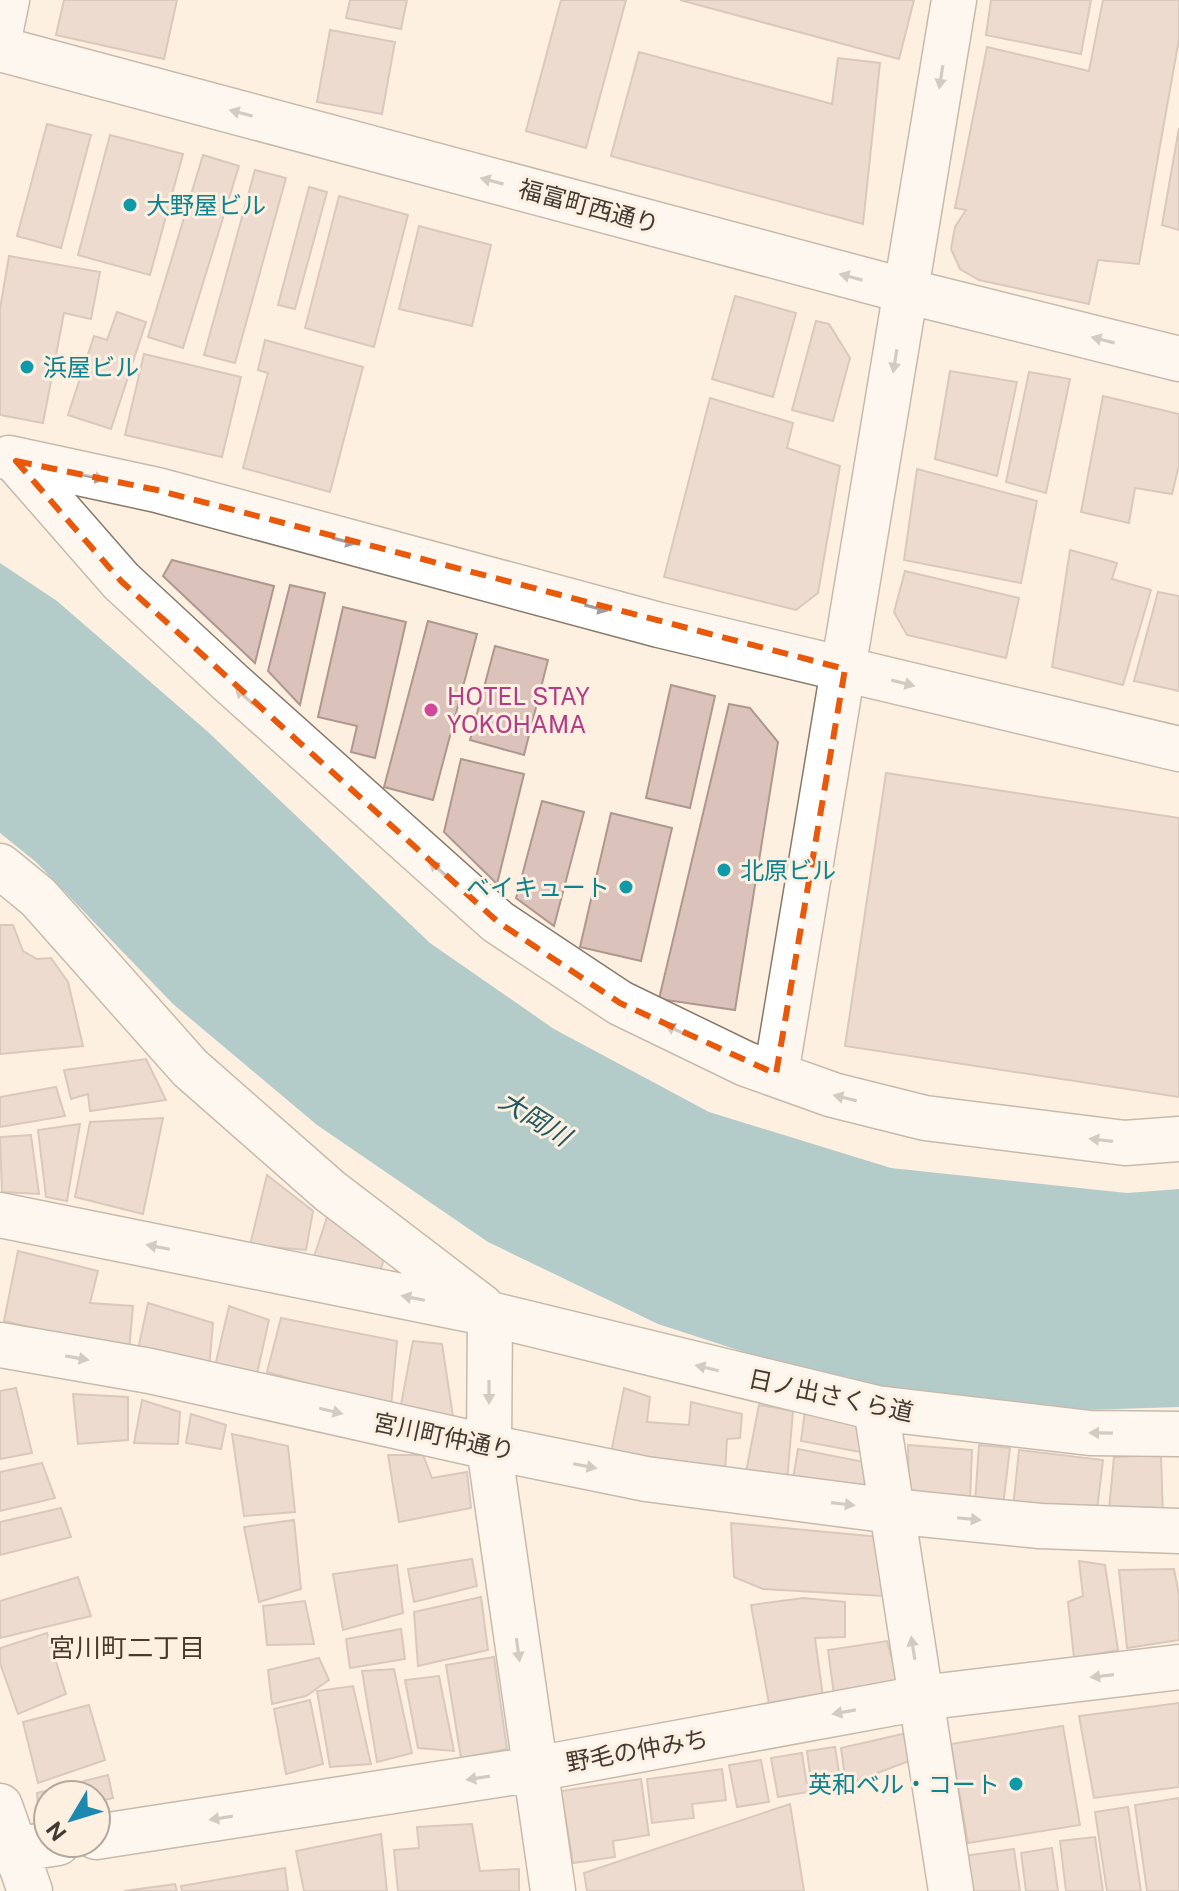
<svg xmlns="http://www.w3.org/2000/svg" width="1179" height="1891" viewBox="0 0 1179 1891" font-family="'Public Sans','Noto Sans JP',sans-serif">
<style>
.water{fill:#5a9fad}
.building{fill:#dbc2bb;stroke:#af9790;stroke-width:2}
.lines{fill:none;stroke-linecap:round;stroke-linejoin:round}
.street-casing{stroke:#887968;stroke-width:47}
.street{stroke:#fff;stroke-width:44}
.oneway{fill:#a09d9a}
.marked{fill:none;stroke:#e8590c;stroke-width:6;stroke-dasharray:16 10;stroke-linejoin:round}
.culture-dot{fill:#0f9aa8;stroke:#fdf0e1;stroke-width:3}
.hotel-dot{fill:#d1479c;stroke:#fdf0e1;stroke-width:3}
.labels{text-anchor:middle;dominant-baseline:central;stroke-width:6;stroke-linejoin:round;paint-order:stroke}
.culture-label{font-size:24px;fill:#0d838f;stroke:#fdf0e1;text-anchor:start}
.street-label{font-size:24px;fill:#423b34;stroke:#fdf0e1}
.hotel-label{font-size:24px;fill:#b23c85;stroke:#fdf0e1;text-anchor:start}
.water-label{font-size:26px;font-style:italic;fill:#1f5a64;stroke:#fdf0e1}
.neighbourhood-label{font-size:26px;fill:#483a2c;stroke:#fdf0e1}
</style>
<rect width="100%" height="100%" fill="#fdf0e1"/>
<path class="water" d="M0,563L57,601L207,731L430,943L554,1029L709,1112L891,1168L1127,1193L1179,1189V1407L1054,1411L846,1385L658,1324L488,1242L317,1125L173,1004L36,862L0,833Z"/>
<path class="building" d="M64,0H177L164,59L56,35Z
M350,0H407L401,29L346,18Z
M561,0H626L586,148L526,131Z
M680,0H914L899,59Z
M991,0H1091L1081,54L986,35Z
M1103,0H1179V39L1139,264L1098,260L1089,304L979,280L960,269L951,249L955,227L966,210L955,208L987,47L1089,71Z
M330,30L395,42L382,114L317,102Z
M639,52L832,104L838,58L880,63L863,224L611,156Z
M47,124L91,135L61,248L17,236Z
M1179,128V230L1162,225Z
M110,135L183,154L150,275L78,255Z
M203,155L239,166L183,348L148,337Z
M255,170L286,178L235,363L204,355Z
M309,187L327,192L295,309L278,305Z
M339,196L408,215L374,347L305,328Z
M419,226L491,245L472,326L399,309Z
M9,256L100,272L91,319L64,313L43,423L0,415V309Z
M735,296L796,313L773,397L712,379Z
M117,312L146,322L111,429L68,415L94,336L107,340Z
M816,321L829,324L850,358L833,421L792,410Z
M265,340L363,367L330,492L243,468L268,373L258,370Z
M144,354L241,377L222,457L125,435Z
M950,371L1017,382L997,476L935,459Z
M1029,372L1070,379L1046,493L1006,482Z
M1103,396L1179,414V465L1172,494L1135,488L1129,523L1081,512Z
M710,398L793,423L787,448L840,466L818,593L796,610L664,577Z
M917,469L1037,501L1021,583L904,560Z
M1070,550L1117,563L1112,579L1151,590L1123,685L1052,667Z
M172,560L274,586L255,663L163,576Z
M905,571L1019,598L1006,658L907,635L894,612Z
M290,585L325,593L300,705L268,671Z
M1158,592L1179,596V691L1134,681Z
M343,607L406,622L375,758L351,752L357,726L318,717Z
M428,621L477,634L433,800L384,787Z
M495,646L548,660L524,755L470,740Z
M671,685L715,696L690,808L646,798Z
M729,704L750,708L778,742L735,1010L659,999Z
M461,759L524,774L497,884L444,832Z
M886,773L1179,818V1097L845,1046Z
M542,801L584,812L554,926L516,898Z
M611,813L672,828L641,961L580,947Z
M0,925H13L23,951L37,959L51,958L68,982L83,1046L0,1054Z
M146,1059L166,1100L90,1111L88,1094L71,1099L64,1070Z
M56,1087L65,1116L0,1127V1097Z
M163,1118L143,1214L75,1197L90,1122Z
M80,1124L67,1201L46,1197L38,1130Z
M31,1135L39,1194L2,1192L0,1137Z
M267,1175L313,1211L306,1250L250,1245Z
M327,1217L386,1254L379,1274L314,1257Z
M18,1251L98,1271L90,1303L133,1306L129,1351L4,1321Z
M148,1303L213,1323L209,1369L136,1359Z
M229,1306L269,1320L256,1378L214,1371Z
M281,1318L397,1341L391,1407L267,1372Z
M413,1341L442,1344L454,1423L400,1410Z
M16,1388L32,1453L0,1459V1391Z
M624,1388L650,1397L647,1422L689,1425L691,1402L742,1414L740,1438L727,1439L725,1472L610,1458Z
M73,1394L128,1397V1440L78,1444Z
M142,1400L180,1412L178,1444L134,1443Z
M759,1405L793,1411L787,1482L745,1477Z
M805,1411L866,1421L871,1454L801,1441Z
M191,1414L226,1425L221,1449L186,1443Z
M232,1434L288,1446L295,1512L244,1516Z
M908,1445L972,1450L970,1501L909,1495Z
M979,1445L1010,1448L1003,1506L975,1503Z
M798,1449L869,1463L870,1498L792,1484Z
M1019,1450L1103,1460L1096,1518L1013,1508Z
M388,1455H423L432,1478L467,1472L471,1508L399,1522Z
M1161,1455L1163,1517L1108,1520L1114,1457Z
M42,1463L55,1498L0,1511V1472Z
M61,1508L71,1537L0,1555V1522Z
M294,1520L301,1589L259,1602L244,1527Z
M731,1523L880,1537L884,1596L763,1589L734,1577Z
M472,1559L477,1586L414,1602L408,1569Z
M1079,1561L1105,1565L1118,1650L1074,1658L1068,1602L1083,1596Z
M397,1565L403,1613L343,1630L333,1574Z
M1174,1569L1179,1595V1640L1127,1648L1119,1570Z
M78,1577L91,1616L0,1638V1601Z
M481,1597L488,1650L418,1666L414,1612Z
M803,1598L845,1602V1637L815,1638L823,1697L769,1704L751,1605Z
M305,1601L314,1644L267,1645L263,1606Z
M401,1629L405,1659L350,1668L346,1639Z
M47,1633L66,1694L18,1714L0,1663V1648Z
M887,1641L897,1677L892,1686L834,1695L828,1650Z
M494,1657L507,1749L461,1758L446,1665Z
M319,1658L329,1680L306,1696L272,1704L268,1670Z
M394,1669L412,1753L377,1762L362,1671Z
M439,1676L454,1751L418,1748L405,1680Z
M353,1686L371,1764L330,1767L317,1691Z
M310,1700L323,1764L286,1774L274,1709Z
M1179,1703V1787L1094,1798L1079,1716Z
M89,1705L105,1760L38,1783L23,1722Z
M1063,1726L1080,1825L968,1843L951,1744Z
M911,1732L914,1759L846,1785L841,1748Z
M835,1747L841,1785L812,1790L807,1751Z
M802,1753L808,1792L778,1797L771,1758Z
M761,1760L769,1802L737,1807L729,1765Z
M722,1769L726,1800L692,1804L694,1818L652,1823L647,1779Z
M108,1775L113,1798L96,1802V1795H48V1815L39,1817L37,1793Z
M641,1779L649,1835L613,1841L615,1857L573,1863L561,1791Z
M1179,1798V1891H1147L1135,1805Z
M790,1804L804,1891H587L584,1873Z
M1128,1807L1141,1891H1107L1095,1812Z
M472,1824L480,1871L519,1869V1891H398L394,1850L419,1848L417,1827Z
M381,1834L387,1891H304L296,1851Z
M1095,1837L1103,1891H1066L1060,1841Z
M1052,1848L1058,1891H1026L1021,1853Z
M1014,1849L1020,1891H968L963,1856Z
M285,1868L288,1891H182L181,1886Z
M175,1884L177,1891H124Z"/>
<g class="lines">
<defs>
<path id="street" d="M0,34L7,0
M0,49L906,291L1179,359
M9,458L157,490L659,625L1179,749
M16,461L121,581L231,683L498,922L620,1003L746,1064L833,1095L925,1118L1125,1143L1179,1139
M0,866L38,897L190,1068L330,1191L482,1307
M776,1074L954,0
M0,1215L490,1314L876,1408L1090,1433L1179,1434
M490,1314L489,1447L553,1891
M0,1345L150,1371L489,1447L646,1479L892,1511L1040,1526L1179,1531
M876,1408L951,1891
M0,1806L30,1891
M96,1837L535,1769L921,1698L1179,1667
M0,1852L58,1843"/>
</defs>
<use href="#street" class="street-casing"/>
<use href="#street" class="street"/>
</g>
<defs><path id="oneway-solid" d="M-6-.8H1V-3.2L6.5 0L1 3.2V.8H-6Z" transform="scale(2)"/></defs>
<g class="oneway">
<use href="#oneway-solid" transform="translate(941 77) rotate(99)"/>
<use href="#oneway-solid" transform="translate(241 113) rotate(-165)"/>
<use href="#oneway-solid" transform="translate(492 181) rotate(-165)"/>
<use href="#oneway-solid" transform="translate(851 277) rotate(-165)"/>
<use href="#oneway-solid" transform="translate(1103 340) rotate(-166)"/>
<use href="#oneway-solid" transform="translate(895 361) rotate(99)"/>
<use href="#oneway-solid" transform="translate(93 477) rotate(12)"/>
<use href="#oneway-solid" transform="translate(344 541) rotate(15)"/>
<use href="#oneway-solid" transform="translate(596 608) rotate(15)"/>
<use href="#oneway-solid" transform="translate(903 683) rotate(14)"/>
<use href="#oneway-solid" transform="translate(244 696) rotate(-138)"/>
<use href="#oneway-solid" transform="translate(438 869) rotate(-138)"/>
<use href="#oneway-solid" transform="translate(676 1030) rotate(-154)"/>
<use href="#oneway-solid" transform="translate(845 1098) rotate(-166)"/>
<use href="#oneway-solid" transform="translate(1101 1140) rotate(-173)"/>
<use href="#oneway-solid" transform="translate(158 1247) rotate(-169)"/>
<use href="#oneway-solid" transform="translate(413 1298) rotate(-169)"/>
<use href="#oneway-solid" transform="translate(77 1358) rotate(10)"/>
<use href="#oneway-solid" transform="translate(707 1368) rotate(-167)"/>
<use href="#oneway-solid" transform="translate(489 1392) rotate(90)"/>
<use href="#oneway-solid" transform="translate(331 1411) rotate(13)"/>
<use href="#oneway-solid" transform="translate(1101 1433) rotate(-179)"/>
<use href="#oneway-solid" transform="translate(585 1466) rotate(11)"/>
<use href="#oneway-solid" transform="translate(843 1504) rotate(7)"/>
<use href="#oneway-solid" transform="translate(969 1519) rotate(6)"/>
<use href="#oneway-solid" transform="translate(913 1648) rotate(-99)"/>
<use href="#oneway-solid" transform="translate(518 1650) rotate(82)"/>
<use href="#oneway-solid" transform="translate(1102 1676) rotate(173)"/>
<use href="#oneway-solid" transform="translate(844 1712) rotate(170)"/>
<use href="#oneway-solid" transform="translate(478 1778) rotate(171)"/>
<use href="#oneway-solid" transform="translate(221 1818) rotate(171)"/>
</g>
<path d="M0 0H1179V1891H0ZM16,461L157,490L845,669L776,1074L620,1003L498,922L121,581Z" fill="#fdf0e1" fill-opacity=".55" fill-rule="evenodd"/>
<path class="marked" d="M16,461L157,490L845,669L776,1074L620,1003L498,922L121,581Z"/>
<g class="culture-dot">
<circle cx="130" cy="205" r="8"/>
<circle cx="27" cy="367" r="8"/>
<circle cx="724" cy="870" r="8"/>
<circle cx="626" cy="887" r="8"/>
<circle cx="1016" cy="1784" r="8"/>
</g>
<circle class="hotel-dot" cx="431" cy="710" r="8"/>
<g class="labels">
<g class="culture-label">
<text x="146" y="205">大野屋ビル</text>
<text x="43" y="367">浜屋ビル</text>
<text x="740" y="870">北原ビル</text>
<text x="610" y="887" text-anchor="end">ベイキュート</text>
<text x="1000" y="1784" text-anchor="end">英和ベル・コート</text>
</g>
<g class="street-label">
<text transform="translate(589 206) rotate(15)">福富町西通り</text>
<text transform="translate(831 1395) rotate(12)">日ノ出さくら道</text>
<text transform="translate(444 1436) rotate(12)">宮川町仲通り</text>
<text transform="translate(637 1750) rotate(-10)">野毛の仲みち</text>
</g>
<g class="hotel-label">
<text x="447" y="696">HOTEL STAY<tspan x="447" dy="28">YOKOHAMA</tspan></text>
</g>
<g class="water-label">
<text transform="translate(535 1118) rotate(32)">大岡川</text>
</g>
<g class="neighbourhood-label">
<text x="127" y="1647">宮川町二丁目</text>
</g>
</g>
<g transform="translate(72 1819) rotate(232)"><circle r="38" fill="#fdf0e1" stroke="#b2a89c" stroke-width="2"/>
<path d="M0-6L14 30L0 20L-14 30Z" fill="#1d88b0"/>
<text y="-12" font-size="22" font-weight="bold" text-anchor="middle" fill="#423b34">N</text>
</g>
</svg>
